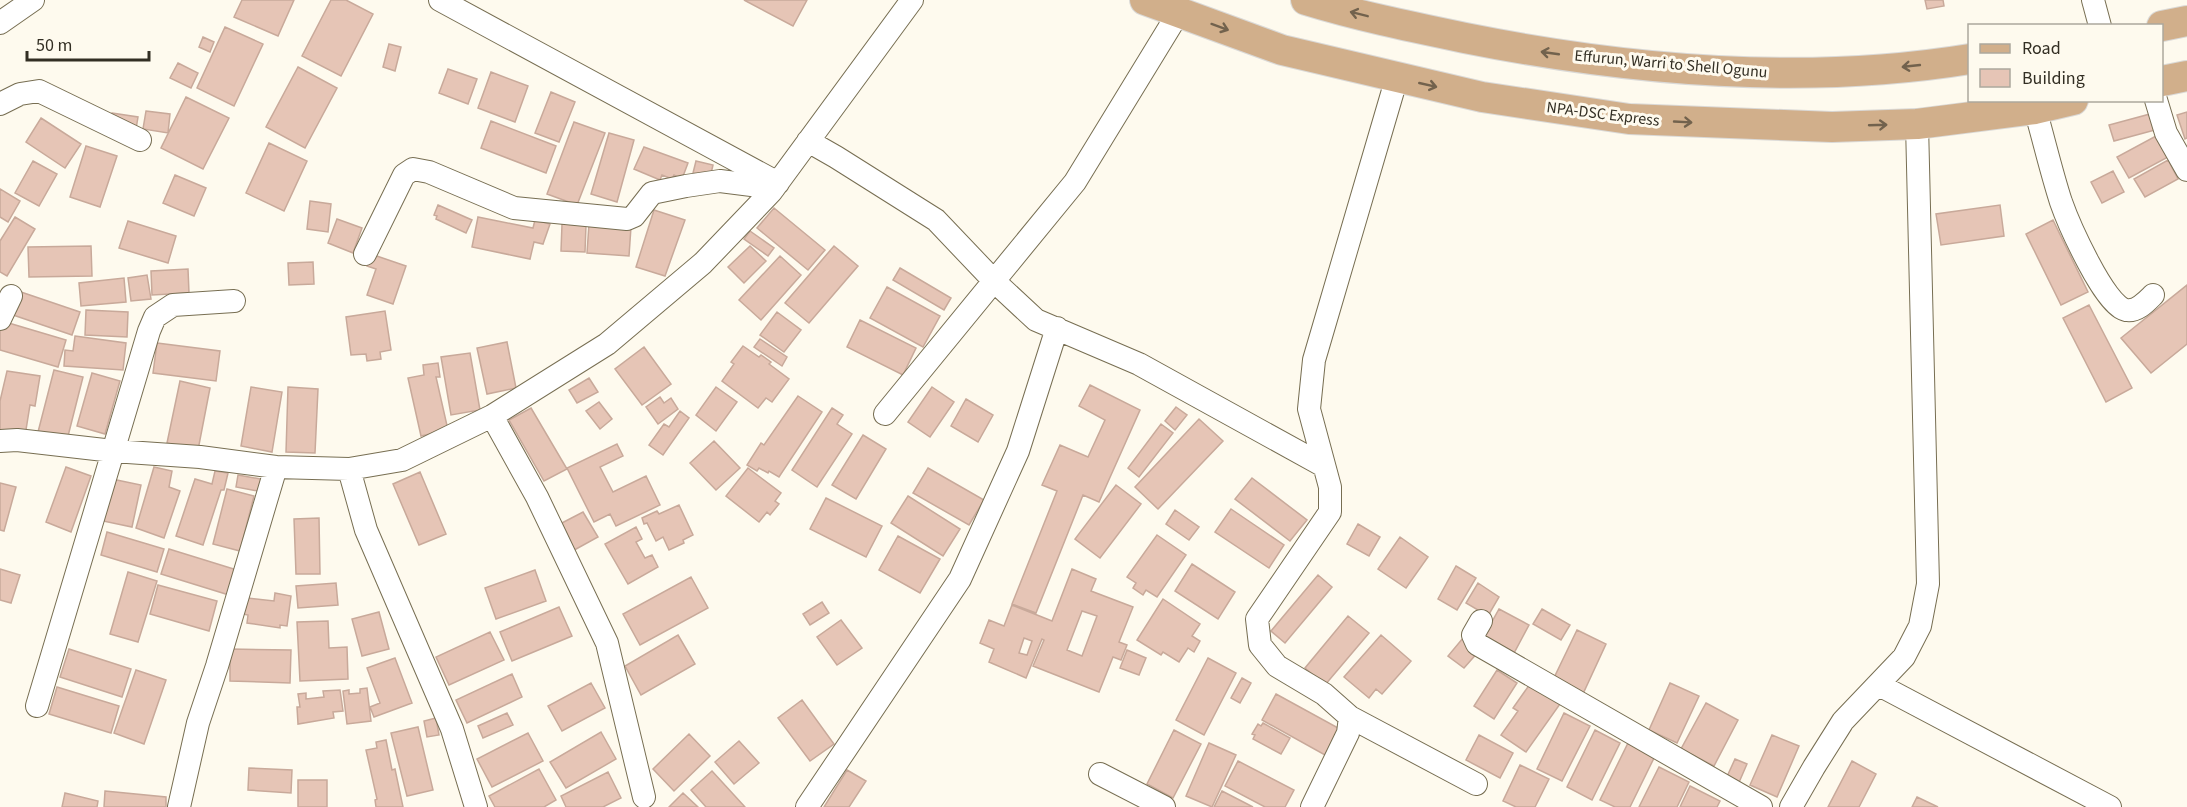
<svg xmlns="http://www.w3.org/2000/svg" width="2187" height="807" viewBox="0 0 2187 807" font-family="'Source Sans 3',sans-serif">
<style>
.building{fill:#e6c5b6;stroke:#c8a99a;stroke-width:1.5;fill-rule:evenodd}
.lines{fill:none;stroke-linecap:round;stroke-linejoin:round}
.minor-casing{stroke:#776e52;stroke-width:24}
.major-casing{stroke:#dad9d7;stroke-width:32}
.minor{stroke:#fff;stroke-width:22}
.major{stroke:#d1af8b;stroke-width:30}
.oneway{stroke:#72624d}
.labels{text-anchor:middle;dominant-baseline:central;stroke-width:6;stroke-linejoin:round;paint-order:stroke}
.street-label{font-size:16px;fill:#322e23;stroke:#fefaee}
</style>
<rect width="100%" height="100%" fill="#fefaee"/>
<path class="building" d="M242,0H294L278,36L234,17Z
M331,0H346L373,14L341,76L302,56Z
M744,0H807L793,26Z
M1925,0H1943L1944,6L1927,9Z
M225,27L263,44L234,106L197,88Z
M203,37L214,42L210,52L199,47Z
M389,44L401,47L395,71L383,67Z
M178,63L198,73L191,88L170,78Z
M298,67L337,88L305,148L266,127Z
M448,69L477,79L468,104L439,93Z
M491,72L528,86L515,122L478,108Z
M551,92L575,102L559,142L535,133Z
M186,97L229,118L203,169L161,148Z
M146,111L170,114L168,133L143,129Z
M2187,112V138L2185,139L2177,115Z
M112,113L138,117L136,129L110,126Z
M2150,114L2155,130L2114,141L2109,125Z
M41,118L81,144L65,168L26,142Z
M491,121L556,146L546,173L481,148Z
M574,122L605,133L577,205L547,194Z
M609,133L634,140L617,202L591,194Z
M2156,136L2168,157L2129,178L2117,157Z
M269,143L307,161L284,211L246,193Z
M86,146L117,156L100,207L70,197Z
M644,147L688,163L682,179L674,175L672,179L662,175L660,180L634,169Z
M2168,160L2178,179L2145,197L2134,179Z
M33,161L57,174L39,206L15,193Z
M696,161L713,165L710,178L693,173Z
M2113,171L2124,192L2102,203L2091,182Z
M175,175L206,188L194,216L163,203Z
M0,189L20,201L8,222L0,217Z
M310,201L331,204L328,232L307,229Z
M438,205L472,220L466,233L436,219L437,216L434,215Z
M2000,205L2004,236L1941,245L1936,214Z
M774,208L825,250L808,270L757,228Z
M654,210L685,220L665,276L636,267Z
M15,217L35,229L7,276L0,272V241Z
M478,217L533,228L535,220L550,224L543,244L534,242L530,259L472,247Z
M337,219L362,228L353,253L328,243Z
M2053,220L2088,292L2061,305L2026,234Z
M128,221L176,236L168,263L119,248Z
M562,224L586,225L585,252L561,251Z
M589,224L631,227L629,256L587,253Z
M750,231L774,248L768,256L744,239Z
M91,246L92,276L29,277L28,247Z
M750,246L766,261L744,283L728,267Z
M834,246L858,266L809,323L785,303Z
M371,254L406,266L393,304L367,295L376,269L367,266Z
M780,256L801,275L761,320L739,300Z
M313,262L314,284L289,285L288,263Z
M900,268L951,298L944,310L893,280Z
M188,269L189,293L152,295L151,271Z
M147,275L151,299L131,301L128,278Z
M124,278L126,302L81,306L79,283Z
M2187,285V344L2151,373L2121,338Z
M887,287L940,316L923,347L870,318Z
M21,292L80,312L72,335L13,315Z
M2089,305L2132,388L2106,402L2063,318Z
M86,310L128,312L127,337L85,335Z
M385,311L391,350L380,352L381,359L367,361L366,354L351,355L346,317Z
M777,312L801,330L784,352L760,335Z
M860,320L916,348L903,375L847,347Z
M2,321L66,340L58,367L0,350V328Z
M75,336L126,343L123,370L64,366L65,350L73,351Z
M760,339L787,357L782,366L754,347Z
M507,342L516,388L487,394L477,348Z
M157,343L220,351L216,381L153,373Z
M743,346L759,357L761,355L771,362L769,364L789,379L772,402L766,398L758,408L722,381L734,364L731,362Z
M644,347L671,384L642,405L615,369Z
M470,353L480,410L451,415L441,357Z
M438,363L440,377H436L448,430L421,436L408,378L424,375L423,365Z
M54,370L83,377L67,440L38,432Z
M7,371L40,376L35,406L30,405L25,436L0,434V401Z
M92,373L120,381L105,434L77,426Z
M589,378L598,392L577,403L569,390Z
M180,381L210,388L198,450L167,443Z
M1090,385L1140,410L1099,502L1083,495L1036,613L1012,604L1057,491L1042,485L1060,445L1088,457L1105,420L1079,406Z
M251,387L282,392L272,452L241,446Z
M288,387L318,389L315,453L286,452Z
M716,387L737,402L716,431L696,415Z
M932,387L954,402L930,437L908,422Z
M798,396L822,412L779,477L769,471L768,473L759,468L757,471L747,465L761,443L764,445Z
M660,397L664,403L671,398L678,409L658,424L646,407Z
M966,399L993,415L978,442L951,426Z
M599,402L612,419L600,429L586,411Z
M1176,407L1187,415L1175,430L1165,421Z
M531,408L567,469L544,481L509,420Z
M832,408L843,415L837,424L852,434L817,487L792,470Z
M680,411L689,418L663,455L649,445L664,424L669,427Z
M1199,419L1223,441L1158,509L1135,487Z
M1161,424L1173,433L1139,477L1128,468Z
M863,435L886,449L856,499L832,485Z
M714,441L740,468L716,490L690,463Z
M617,444L623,456L600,467L613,492L646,476L660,505L616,526L610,514L594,522L567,468Z
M66,467L91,476L71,532L46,522Z
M154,467L172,471L169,487L180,491L164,538L136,528Z
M748,468L781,493L775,501L779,504L770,515L767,512L759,522L726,496Z
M928,468L984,500L969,525L913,493Z
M215,471L228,473L224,490H221L203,545L176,536L195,479L212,484Z
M420,472L446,534L419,545L393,484Z
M238,475L266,480L263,492L236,487Z
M1252,478L1307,520L1290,541L1235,499Z
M112,479L141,485L132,527L103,521Z
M0,483L16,487L4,531L0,530Z
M1116,485L1141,504L1100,558L1075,539Z
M227,489L254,496L240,551L213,544Z
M908,496L960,529L943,556L891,523Z
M826,498L882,526L866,557L810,529Z
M679,505L693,535L683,540L684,543L669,550L663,537L656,541L647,523L644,524L642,518L657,511L659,514Z
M1231,509L1284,545L1269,568L1215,532Z
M1175,510L1199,527L1189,540L1166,524Z
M583,512L598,537L567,554L560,524Z
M319,518L320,574H296L294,519Z
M1358,524L1380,537L1369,556L1347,544Z
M636,527L642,539L636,542L645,558L652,555L658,567L628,584L605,544Z
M107,532L164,549L157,572L101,555Z
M1157,535L1186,555L1157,597L1146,590L1143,595L1133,588L1136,583L1127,577Z
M898,536L940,559L920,593L879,570Z
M1400,537L1428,557L1406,588L1378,569Z
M169,549L237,570L229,595L161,574Z
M1192,564L1235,592L1218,619L1175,591Z
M1456,566L1476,578L1457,610L1438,599Z
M0,569L20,575L11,603L0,600Z
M1072,569L1096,579L1091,591L1133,607L1119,642L1127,645L1121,660L1113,657L1099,692L1033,666L1044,640L1042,639L1026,678L989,662L994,649L980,643L989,620L1004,626L1012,605L1052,621ZM1082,611L1097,616L1082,656L1067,650ZM1024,638L1032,641L1027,655L1019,653Z
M535,570L546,601L496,619L485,588Z
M128,572L157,581L138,642L110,634Z
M1318,575L1332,587L1285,643L1271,631Z
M691,577L708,608L640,645L623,614Z
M336,583L338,605L298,608L296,586Z
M1478,583L1499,597L1488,616L1466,603Z
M158,585L217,601L209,631L150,614Z
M275,593L291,596L287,626L280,625V628L247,623L248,615L238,613L240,597L274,601Z
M1163,599L1200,624L1192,636L1200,641L1194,652L1188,648L1179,662L1163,652L1161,655L1137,640Z
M822,602L829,613L810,625L803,614Z
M559,607L572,636L512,661L500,632Z
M1499,609L1529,625L1513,655L1483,638Z
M1542,609L1570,625L1561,640L1533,624Z
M379,612L389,649L362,656L352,619Z
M1348,616L1369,633L1325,685L1305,668Z
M841,620L862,648L837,665L817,637Z
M328,621L329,648L347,647L348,679L300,681L297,622Z
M1577,630L1606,644L1582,696L1552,682Z
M490,632L504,660L449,685L436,657Z
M678,635L695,664L641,695L625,666Z
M1381,635L1411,661L1382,694L1376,689L1369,698L1344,677Z
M1463,638L1479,651L1464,668L1448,656Z
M69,649L131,669L122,697L60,677Z
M230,649L291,650L290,683L230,681Z
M1127,650L1146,658L1139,675L1120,668Z
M395,658L412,703L374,717L370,707L380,703L367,668Z
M1208,658L1236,673L1204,735L1176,720Z
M136,670L166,680L144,744L114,733Z
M1497,670L1517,683L1494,719L1474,706Z
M512,674L522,697L467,723L456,700Z
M1242,678L1251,683L1240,703L1231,698Z
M591,683L605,708L562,731L548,706Z
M1670,683L1699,696L1677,743L1649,730Z
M1530,684L1560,704L1526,752L1501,735L1518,711L1513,708Z
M57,687L119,706L111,733L49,714Z
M367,688L371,721L347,724L343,691L349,690V694L360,693V689Z
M340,690L343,711L333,712L334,718L298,724L297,707H300L298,694L306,693V699L324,697L323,691Z
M1276,694L1340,729L1325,755L1262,720Z
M802,700L834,744L810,761L778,718Z
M1706,703L1738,720L1714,766L1681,749Z
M507,713L513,725L483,738L478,726Z
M1564,713L1590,726L1562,781L1537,769Z
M436,718L439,735L427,737L424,721Z
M1263,723L1290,738L1281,754L1253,739L1255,735L1252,734L1258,724L1261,726Z
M418,727L433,790L407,796L391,733Z
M1174,730L1201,744L1173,798L1147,784Z
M1595,730L1620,743L1592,800L1567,787Z
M601,732L616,759L566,788L550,762Z
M528,733L543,761L492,787L477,759Z
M689,734L710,756L674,791L653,769Z
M1479,735L1513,753L1500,778L1466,760Z
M1772,735L1799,746L1777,797L1750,785Z
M386,740L392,770L395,769L403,807H376L375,800L377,799L366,750L377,748L376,742Z
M739,741L759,763L734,784L715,762Z
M1209,743L1236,755L1212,807L1186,796Z
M1628,743L1655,756L1630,807H1615L1600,800Z
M1735,759L1747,764L1737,787L1725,781Z
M1238,761L1294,790L1285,807H1265L1225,786Z
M1852,761L1876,774L1859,807H1828Z
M1520,765L1549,779L1535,807H1516L1503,801Z
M1659,767L1689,782L1677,807H1639Z
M249,768L292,770L291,793L248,790Z
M539,769L556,800L544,807H495L489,796Z
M847,770L866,781L849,807H824Z
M712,771L745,807H706L691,790Z
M608,772L621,798L603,807H566L561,796Z
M298,780H327V807H298Z
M1690,786L1720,801L1717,807H1680Z
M105,791L166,797V807H104Z
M1222,791L1253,807H1214Z
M65,793L98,801L97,807H62Z
M683,793L698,807H669Z
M1917,797L1938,807H1912Z"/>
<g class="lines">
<defs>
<path id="minor" d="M440,0L778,183
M2093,0L2100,26
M0,23L33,0
M2156,100L2166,133L2187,170
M0,104L20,94L39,91L140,140
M2035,109C2044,140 2051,171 2061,202C2068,222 2105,307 2126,310C2137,312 2146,302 2153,295
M808,141L836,157L936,220L994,281L1036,320L1139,364L1324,466
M365,254L404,175L413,169L429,172L514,208L627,219L634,216L652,193L686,186L720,181L774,188
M0,319L11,296
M885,414L1075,182L1179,12
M492,416L537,497L607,643L644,797
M0,441L17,440L113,451L200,457L276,467L349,469L402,460L492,416L607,344L703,263L771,192L912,0
M349,469L366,530L452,729L476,807
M1481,621L1473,635L1477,644L1761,807
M1879,685L2110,807
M37,706L149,331L155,317L173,305L234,301
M1350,717L1476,784
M1100,774L1164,807
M179,807L198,723L217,666L276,467
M807,807L960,579L1018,451L1057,328
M1312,807L1348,733L1350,717L1324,694L1277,666L1260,645L1257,619L1330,512V487L1309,409L1314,360L1397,77
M1791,807L1814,767L1843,721L1904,657L1920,626L1928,584L1917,124"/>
<path id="major" d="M1145,0L1282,50L1482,97L1629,119L1832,127L1917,124L2035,109L2073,100
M1306,0C1358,16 1412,27 1465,38C1630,71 1803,86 1970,59
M2162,26L2187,21
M2162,81L2187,76"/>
</defs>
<use href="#minor" class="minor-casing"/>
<use href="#major" class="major-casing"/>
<use href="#minor" class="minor"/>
<use href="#major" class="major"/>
</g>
<defs><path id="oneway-shaft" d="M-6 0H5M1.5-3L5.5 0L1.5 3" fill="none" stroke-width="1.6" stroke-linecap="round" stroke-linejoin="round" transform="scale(1.5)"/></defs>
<g class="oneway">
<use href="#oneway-shaft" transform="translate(1359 14) rotate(-166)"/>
<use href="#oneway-shaft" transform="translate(1220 27) rotate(20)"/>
<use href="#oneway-shaft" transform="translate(1550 53) rotate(-172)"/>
<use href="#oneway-shaft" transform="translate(1911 66) rotate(174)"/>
<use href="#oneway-shaft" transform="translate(1428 85) rotate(13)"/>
<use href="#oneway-shaft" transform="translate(1683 122) rotate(3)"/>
<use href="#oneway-shaft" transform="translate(1878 125) rotate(-2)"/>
</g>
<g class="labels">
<g class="street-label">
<text transform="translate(1671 64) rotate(5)">Effurun, Warri to Shell Ogunu</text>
<text transform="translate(1603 114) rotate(7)">NPA-DSC Express</text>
</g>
</g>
<rect x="1968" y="24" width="195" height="78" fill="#fefaee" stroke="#aca89d" stroke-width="1.5"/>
<rect x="1980" y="44" width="30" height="9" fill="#d1af8b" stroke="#aca89d" stroke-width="1.5"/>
<text x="2022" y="54" font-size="18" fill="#322e23">Road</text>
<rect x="1980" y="69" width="30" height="18" fill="#e6c5b6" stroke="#aca89d" stroke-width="1.5"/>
<text x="2022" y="84" font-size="18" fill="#322e23">Building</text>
<path d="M27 51v9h122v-9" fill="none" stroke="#322e23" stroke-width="3"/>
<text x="36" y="51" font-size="18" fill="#322e23" stroke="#fefaee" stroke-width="4.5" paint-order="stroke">50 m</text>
</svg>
